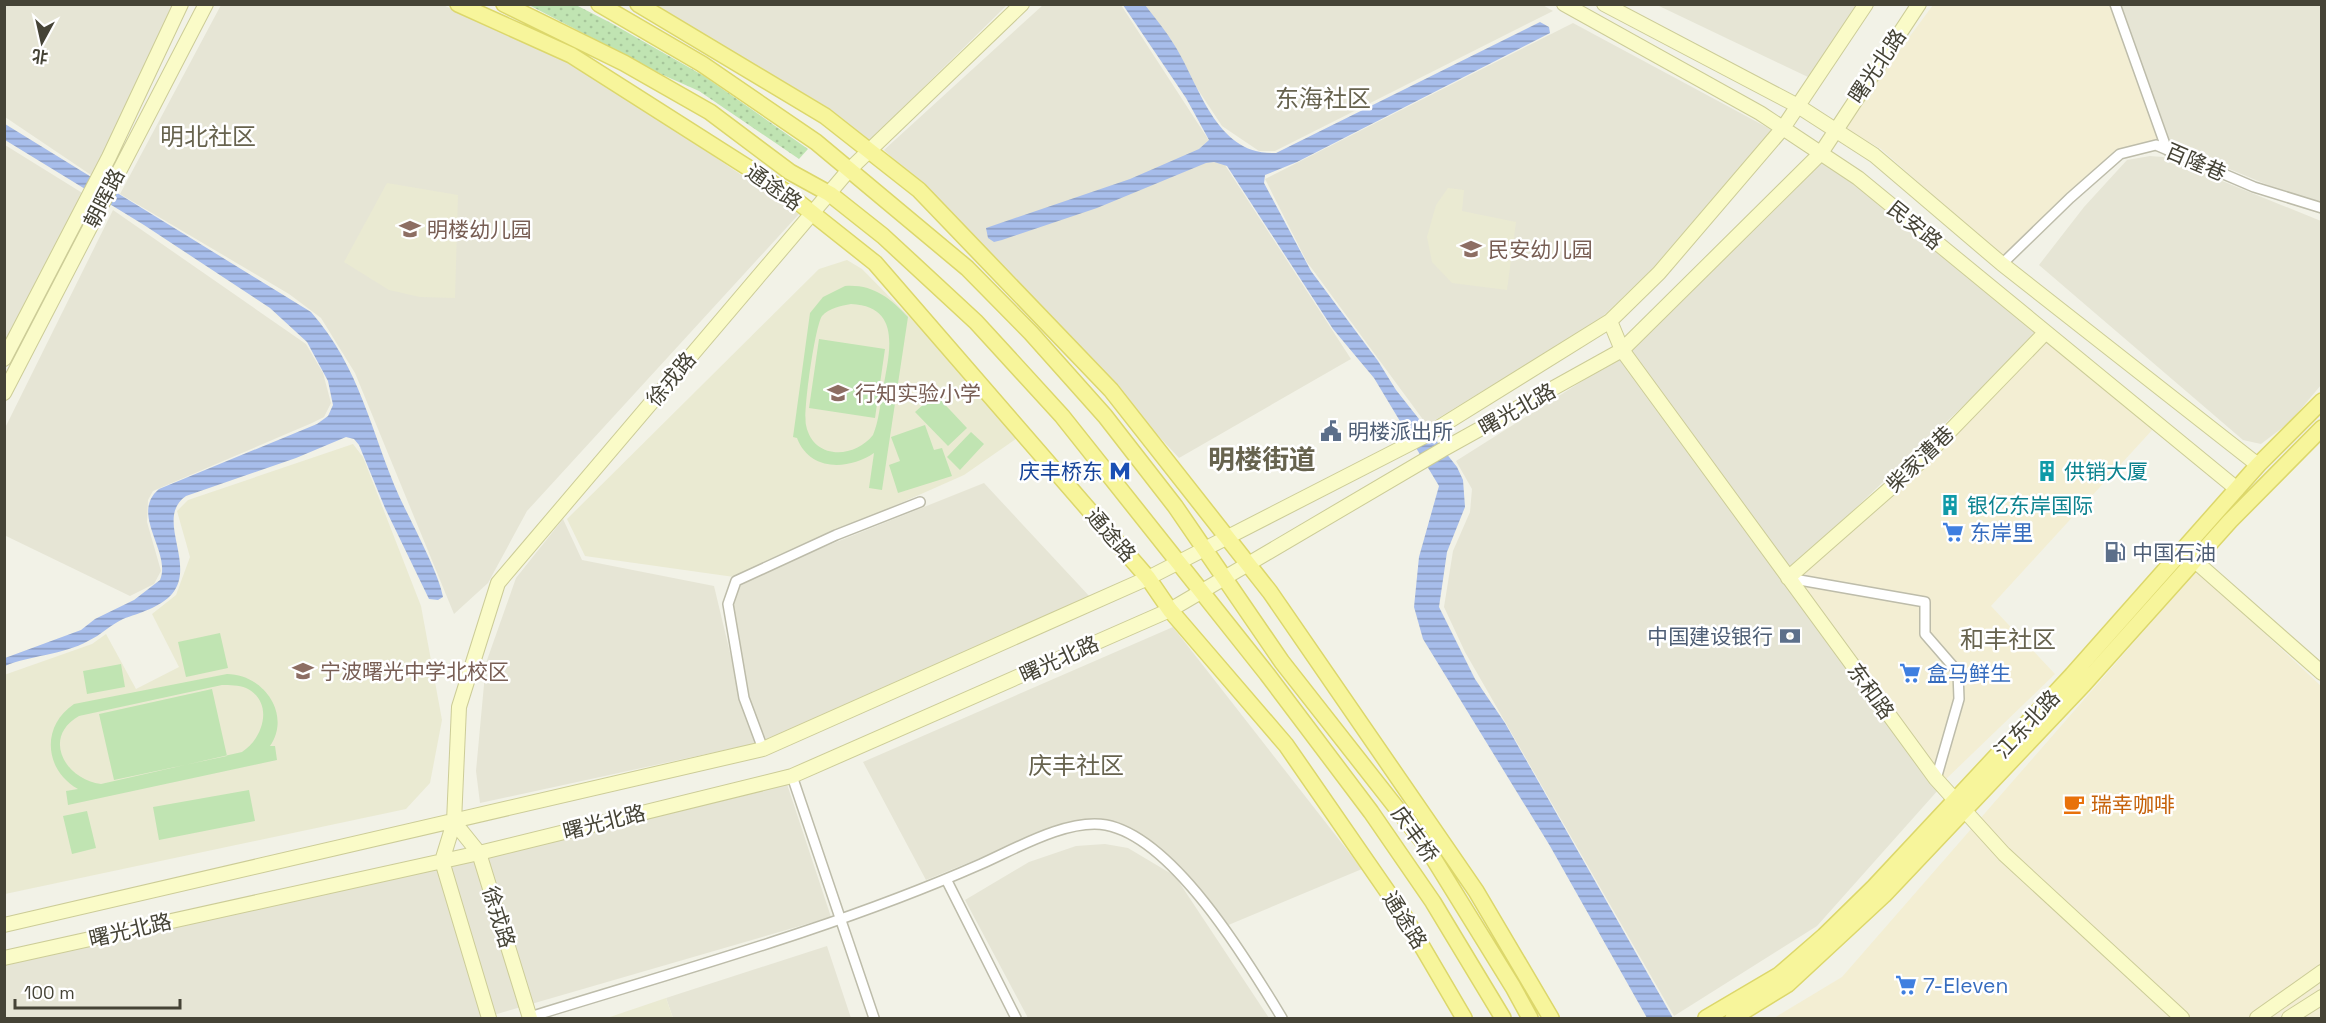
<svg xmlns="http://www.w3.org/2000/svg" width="2326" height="1023" viewBox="0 0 2326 1023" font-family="'Space Grotesk','Noto Sans SC',sans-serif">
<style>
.residential{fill:#e6e5d5}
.commercial{fill:#f3eed3}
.education{fill:#eaead2}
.grass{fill:url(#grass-dots)}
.pitch{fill:#c0e4b2;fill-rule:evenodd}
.water{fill:url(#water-rules)}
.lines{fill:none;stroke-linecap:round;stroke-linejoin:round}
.street-casing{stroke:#bdbcaa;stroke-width:12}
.secondary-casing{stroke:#cccc97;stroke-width:16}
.primary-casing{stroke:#dcd76b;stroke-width:18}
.street{stroke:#fff;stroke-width:9}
.secondary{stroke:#fafbc8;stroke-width:14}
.primary{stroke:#f7f59b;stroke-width:15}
.labels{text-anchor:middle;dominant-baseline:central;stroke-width:5;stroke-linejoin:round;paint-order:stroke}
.street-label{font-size:21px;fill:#454336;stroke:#fff}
.education-label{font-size:21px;fill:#785e54;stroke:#fff;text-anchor:start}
.service-label{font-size:21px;fill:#4e5e75;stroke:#fff;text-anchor:start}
.transit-label{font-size:21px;fill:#164399;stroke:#fff;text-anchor:end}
.culture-label{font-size:21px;fill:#0d838f;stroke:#fff;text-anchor:start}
.shop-label{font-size:21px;fill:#366cbe;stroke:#fff;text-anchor:start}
.food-label{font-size:21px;fill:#c56008;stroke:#fff;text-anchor:start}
.quarter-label{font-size:24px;fill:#67634e;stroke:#fff}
.district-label{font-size:27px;font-weight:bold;fill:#67634e;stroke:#fff}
</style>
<defs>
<pattern id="grass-dots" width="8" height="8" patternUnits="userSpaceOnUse" patternTransform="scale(1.5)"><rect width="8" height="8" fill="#c0e4b2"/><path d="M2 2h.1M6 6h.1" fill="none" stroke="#a6c59a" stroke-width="1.8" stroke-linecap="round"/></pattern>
<pattern id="water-rules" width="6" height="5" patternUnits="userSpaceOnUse" patternTransform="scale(1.5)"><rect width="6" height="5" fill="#a7bdeb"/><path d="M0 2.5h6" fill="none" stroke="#8a9bbf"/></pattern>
</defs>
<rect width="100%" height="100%" fill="#f2f2e7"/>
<path class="residential" d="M441,4L565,61L666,124L799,214L527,511L488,583L454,614L355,373L321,318L289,294L120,194L221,5Z
M1541,4L1553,11L1275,151H1259L1222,126L1142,5Z
M4,5H174L94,177L5,117Z
M654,5L1007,4V5L869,141L827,107Z
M1043,5H1121L1351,359L1179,458L970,234L884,150Z
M1657,5H1857L1808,77Z
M2114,5H2321V203L2275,188L2162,141Z
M1573,23L1772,130L1652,269L1599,320L1427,425L1307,262L1265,179Z
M5,145L84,194L5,351Z
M2150,156L2163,157L2321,221V385L2290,422L2261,444L2243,440L2039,265L2084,207L2127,160Z
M1821,157L2041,332L1784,576L1939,789L1817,926L1674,1016L1465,652L1444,607L1453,551L1470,512L1472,489L1456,461L1628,352Z
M113,210L306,344L323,373L331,403L324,417L312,423L153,491L148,500L147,522L161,571L154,584L130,596L4,535L5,428Z
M984,483L1091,598L766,742L748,698L731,603L744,579Z
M563,519L582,560L714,586L743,707L757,743L480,803L476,771L486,663L516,578Z
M1173,627L1362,869L1226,926L1178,864L1146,838L1103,821L1056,827L926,880L863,762Z
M787,784L831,917L483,1018H5L4,964Z
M1105,844L1128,848L1175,876L1269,1018H1028L965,900L1029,862L1076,846Z
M827,946L851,1018H673L666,998Z"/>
<path class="commercial" d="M2114,4L2162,141L2117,150L2002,257L1881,149L1843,127L1933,5Z
M2046,339L2154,428L1991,606L2055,674L1945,780L1793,577Z
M2197,570L2321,686V1018H1774L1842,977Z"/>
<path class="education" d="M387,183L458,195L455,298L420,297L389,290L344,262Z
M1448,188L1464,190L1462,211L1516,222L1507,290L1452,283L1432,262L1427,237L1436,205Z
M847,260L862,269L942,350L1020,436L964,475L734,577L585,556L567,519L819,269Z
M353,444L363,457L421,606L442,720L430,783L406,809L5,894L4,675L92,644L106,634L136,689L179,667L152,614L176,595L190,557L177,511L188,500Z
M666,998L673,1018H607Z"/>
<path class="grass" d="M529,5H576L611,23L704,76L808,149L799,159L699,91L663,75Z"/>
<path class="pitch" d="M845,286C873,284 890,298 908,317L882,490L869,488L874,453C849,470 810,472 797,438L793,437L810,313L823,297ZM851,304C903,306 889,354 883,389C880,404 879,421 873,435C854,459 813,460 806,425C803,411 815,326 822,316C829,308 841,306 851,304Z
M819,339L885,349L875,418L809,408Z
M935,394L967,428L948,446L915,412Z
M925,425L934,450L942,448L952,476L898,493L889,465L900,461L891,437Z
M971,432L984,444L960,470L947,457Z
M220,633L228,668L186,677L178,642Z
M121,664L125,687L87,694L83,671Z
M227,674C263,674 292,714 270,746H275L277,760L68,805L66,791L78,789C44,770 41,726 74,704ZM222,685C229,685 239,685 246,688C275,702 263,739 242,752L101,784C64,779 42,737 79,716Z
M212,689L227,756L114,780L99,714Z
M249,790L255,821L159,840L153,807Z
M87,811L96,848L72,854L63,816Z"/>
<path class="water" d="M1123,5H1145C1155,18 1166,31 1175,46C1200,86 1216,156 1276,153L1540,22L1549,27L1550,33L1297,162L1265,175L1264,183L1311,271L1378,361L1396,390L1457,467L1463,480L1465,507L1447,552L1439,607L1475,679L1505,723L1673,1018H1647L1550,846L1423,639L1414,607L1419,557L1439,486L1374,378L1333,329L1227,166L1214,162L1206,163L1097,208L1002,240L994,242L988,238L986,228L1130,179L1199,149L1209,140L1186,98Z
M5,124L311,312C361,369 370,430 399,496C411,522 439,573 443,597L438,600L429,599L385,508L359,445L354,439L346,437L296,458L186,496C154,518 197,564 172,594C161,607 139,613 123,619C110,625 101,635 88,641C63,655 31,655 5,666V658L81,630L95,619L134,600L160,580C172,552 129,514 159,489L317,424L328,416L333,405L328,381L307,342L270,308L144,225L5,140Z"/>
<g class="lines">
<defs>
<path id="street" d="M2115,4L2167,150
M2002,264L2070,198L2120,154L2156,145L2254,187L2322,208
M1788,578L1925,602V634L1958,672L1959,699L1936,779
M763,749L744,698L728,604L736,581L836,535L920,502
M792,776L874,1018
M946,879L1016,1018
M530,1017C681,970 836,928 981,864C1015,849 1068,818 1106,825C1174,838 1248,962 1282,1018"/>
<path id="secondary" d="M1564,4L1760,113L1858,178L2237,489
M1604,4L1798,106L1874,155L2002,264L2258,465
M1610,321L1622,350L1936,779L2004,854L2182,1018
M4,359L109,157L181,4
M4,393L206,4
M2195,561L2322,673
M1788,578L1919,463L2045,333
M454,822L479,853L530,1018
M4,925L763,749L1148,578L1425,436L1610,321L1659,273L1783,128L1866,4
M4,958L479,853L792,776L1170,610L1442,450L1622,350L1821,153L1919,4
M489,1018L442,861L454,822L459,707L498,583L848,171L1022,4
M2257,1018L2322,972
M2289,1018L2322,997"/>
<path id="primary" d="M458,4L571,55L783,190L875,263L1148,578L1170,610L1286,745L1403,914L1464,1018
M504,4L624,63L710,112L790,172L830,194L883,236L976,322L1062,416L1267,674L1371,812L1433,902L1503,1018
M599,4L702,64L816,142L967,268L1031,333L1105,416L1175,506L1282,662L1424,843L1513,987L1530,1018
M638,4L825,116L919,190L1111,390L1270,592L1476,891L1551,1018
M1706,1018L1779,975L1824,936L1874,887L2072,675L2258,465L2322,401
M1733,1018L1788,984L1884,895L2084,684L2230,521L2322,428"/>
</defs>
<use href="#street" class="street-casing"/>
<use href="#secondary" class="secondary-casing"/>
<use href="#primary" class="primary-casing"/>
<use href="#street" class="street"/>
<use href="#secondary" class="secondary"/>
<use href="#primary" class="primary"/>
</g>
<defs>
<symbol id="school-bare" viewBox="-9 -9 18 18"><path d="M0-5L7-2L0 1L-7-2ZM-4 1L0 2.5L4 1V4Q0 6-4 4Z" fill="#8d6e63" stroke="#fff" stroke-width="2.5" paint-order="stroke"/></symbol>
<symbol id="civic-bare" viewBox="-9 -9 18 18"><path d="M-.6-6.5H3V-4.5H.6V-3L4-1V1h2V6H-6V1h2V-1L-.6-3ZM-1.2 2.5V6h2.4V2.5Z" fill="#5c6f8a" stroke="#fff" stroke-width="2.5" paint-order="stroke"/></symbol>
<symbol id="metro-bare" viewBox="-9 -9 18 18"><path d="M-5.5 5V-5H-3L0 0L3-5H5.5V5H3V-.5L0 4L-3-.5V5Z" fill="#1a4fb4" stroke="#fff" stroke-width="2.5" paint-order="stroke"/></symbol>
<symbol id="building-bare" viewBox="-9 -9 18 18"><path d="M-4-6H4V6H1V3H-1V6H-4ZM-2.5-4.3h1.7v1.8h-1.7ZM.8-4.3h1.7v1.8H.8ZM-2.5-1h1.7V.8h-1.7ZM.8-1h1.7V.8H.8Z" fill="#0f9aa8" stroke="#fff" stroke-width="2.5" paint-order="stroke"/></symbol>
<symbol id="supermarket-bare" viewBox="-9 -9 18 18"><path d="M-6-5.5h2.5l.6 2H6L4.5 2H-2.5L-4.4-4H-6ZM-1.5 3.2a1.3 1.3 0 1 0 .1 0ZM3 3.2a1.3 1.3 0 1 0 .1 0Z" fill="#3f7fe0" stroke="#fff" stroke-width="2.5" paint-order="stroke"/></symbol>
<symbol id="fuel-bare" viewBox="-9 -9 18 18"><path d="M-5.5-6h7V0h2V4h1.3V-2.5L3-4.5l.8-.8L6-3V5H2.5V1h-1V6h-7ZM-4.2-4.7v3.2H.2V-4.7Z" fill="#5c6f8a" stroke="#fff" stroke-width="2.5" paint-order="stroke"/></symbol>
<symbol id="bank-bare" viewBox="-9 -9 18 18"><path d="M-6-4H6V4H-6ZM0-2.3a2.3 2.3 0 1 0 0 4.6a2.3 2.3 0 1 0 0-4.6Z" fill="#5c6f8a" stroke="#fff" stroke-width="2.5" paint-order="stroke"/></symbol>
<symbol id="cafe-bare" viewBox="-9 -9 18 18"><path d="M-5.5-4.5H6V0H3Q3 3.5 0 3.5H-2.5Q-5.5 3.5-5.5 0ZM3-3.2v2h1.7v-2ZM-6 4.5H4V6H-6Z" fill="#e8710a" stroke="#fff" stroke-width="2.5" paint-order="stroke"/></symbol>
</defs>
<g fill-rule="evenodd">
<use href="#school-bare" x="395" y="214" width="30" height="30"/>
<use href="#school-bare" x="1456" y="234" width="30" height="30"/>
<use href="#school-bare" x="823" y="378" width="30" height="30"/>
<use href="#civic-bare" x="1316" y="416" width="30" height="30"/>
<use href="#metro-bare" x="1105" y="456" width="30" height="30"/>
<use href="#building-bare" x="2032" y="456" width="30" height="30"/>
<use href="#building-bare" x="1935" y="490" width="30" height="30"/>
<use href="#supermarket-bare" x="1938" y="517" width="30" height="30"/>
<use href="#fuel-bare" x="2100" y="537" width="30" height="30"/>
<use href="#bank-bare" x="1775" y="621" width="30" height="30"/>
<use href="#school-bare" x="288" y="656" width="30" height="30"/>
<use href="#supermarket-bare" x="1895" y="658" width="30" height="30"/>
<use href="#cafe-bare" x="2059" y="789" width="30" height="30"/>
<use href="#supermarket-bare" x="1891" y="970" width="30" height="30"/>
</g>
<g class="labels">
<g class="street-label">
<text transform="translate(1877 66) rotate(-56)">曙光北路</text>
<text transform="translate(2196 162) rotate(23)">百隆巷</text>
<text transform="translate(774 187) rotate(35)">通途路</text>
<text transform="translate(104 198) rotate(-63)">朝晖路</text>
<text transform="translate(1915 225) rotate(39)">民安路</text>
<text transform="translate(671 379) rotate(-50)">徐戎路</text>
<text transform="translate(1517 409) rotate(-29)">曙光北路</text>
<text transform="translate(1920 459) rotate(-44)">柴家漕巷</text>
<text transform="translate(1111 535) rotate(49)">通途路</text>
<text transform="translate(1059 659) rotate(-24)">曙光北路</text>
<text transform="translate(1871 691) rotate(54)">东和路</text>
<text transform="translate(2027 724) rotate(-47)">江东北路</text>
<text transform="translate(604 822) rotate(-14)">曙光北路</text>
<text transform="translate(1415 834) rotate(54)">庆丰桥</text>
<text transform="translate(499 917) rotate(73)">徐戎路</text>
<text transform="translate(1405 920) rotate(58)">通途路</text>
<text transform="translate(130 930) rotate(-13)">曙光北路</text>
</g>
<g class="education-label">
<text x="427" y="229">明楼幼儿园</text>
<text x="1488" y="249">民安幼儿园</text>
<text x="855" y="393">行知实验小学</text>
<text x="320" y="671">宁波曙光中学北校区</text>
</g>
<g class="service-label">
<text x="1348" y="431">明楼派出所</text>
<text x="2132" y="552">中国石油</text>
<text x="1773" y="636" text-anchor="end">中国建设银行</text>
</g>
<g class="transit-label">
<text x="1103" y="471">庆丰桥东</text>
</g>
<g class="culture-label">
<text x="2064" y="471">供销大厦</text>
<text x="1967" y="505">银亿东岸国际</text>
</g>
<g class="shop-label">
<text x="1970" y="532">东岸里</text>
<text x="1927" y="673">盒马鲜生</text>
<text x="1923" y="985">7-Eleven</text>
</g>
<g class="food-label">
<text x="2091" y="804">瑞幸咖啡</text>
</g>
<g class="quarter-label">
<text x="1323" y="98">东海社区</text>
<text x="208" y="136">明北社区</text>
<text x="2008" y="639">和丰社区</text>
<text x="1076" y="765">庆丰社区</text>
</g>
<g class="district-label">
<text x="1262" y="459">明楼街道</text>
</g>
</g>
<rect width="2326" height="1023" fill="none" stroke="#454336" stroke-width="12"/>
<g transform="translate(42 42) rotate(188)" stroke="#ffffff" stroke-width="4.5" paint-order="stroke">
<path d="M0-4.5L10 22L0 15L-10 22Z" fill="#454336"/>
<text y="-9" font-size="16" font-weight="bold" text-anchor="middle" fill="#454336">北</text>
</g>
<path d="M15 999v9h165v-9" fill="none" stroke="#454336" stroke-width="3"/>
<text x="24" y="999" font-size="18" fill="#454336" stroke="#ffffff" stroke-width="4.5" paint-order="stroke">100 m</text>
</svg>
